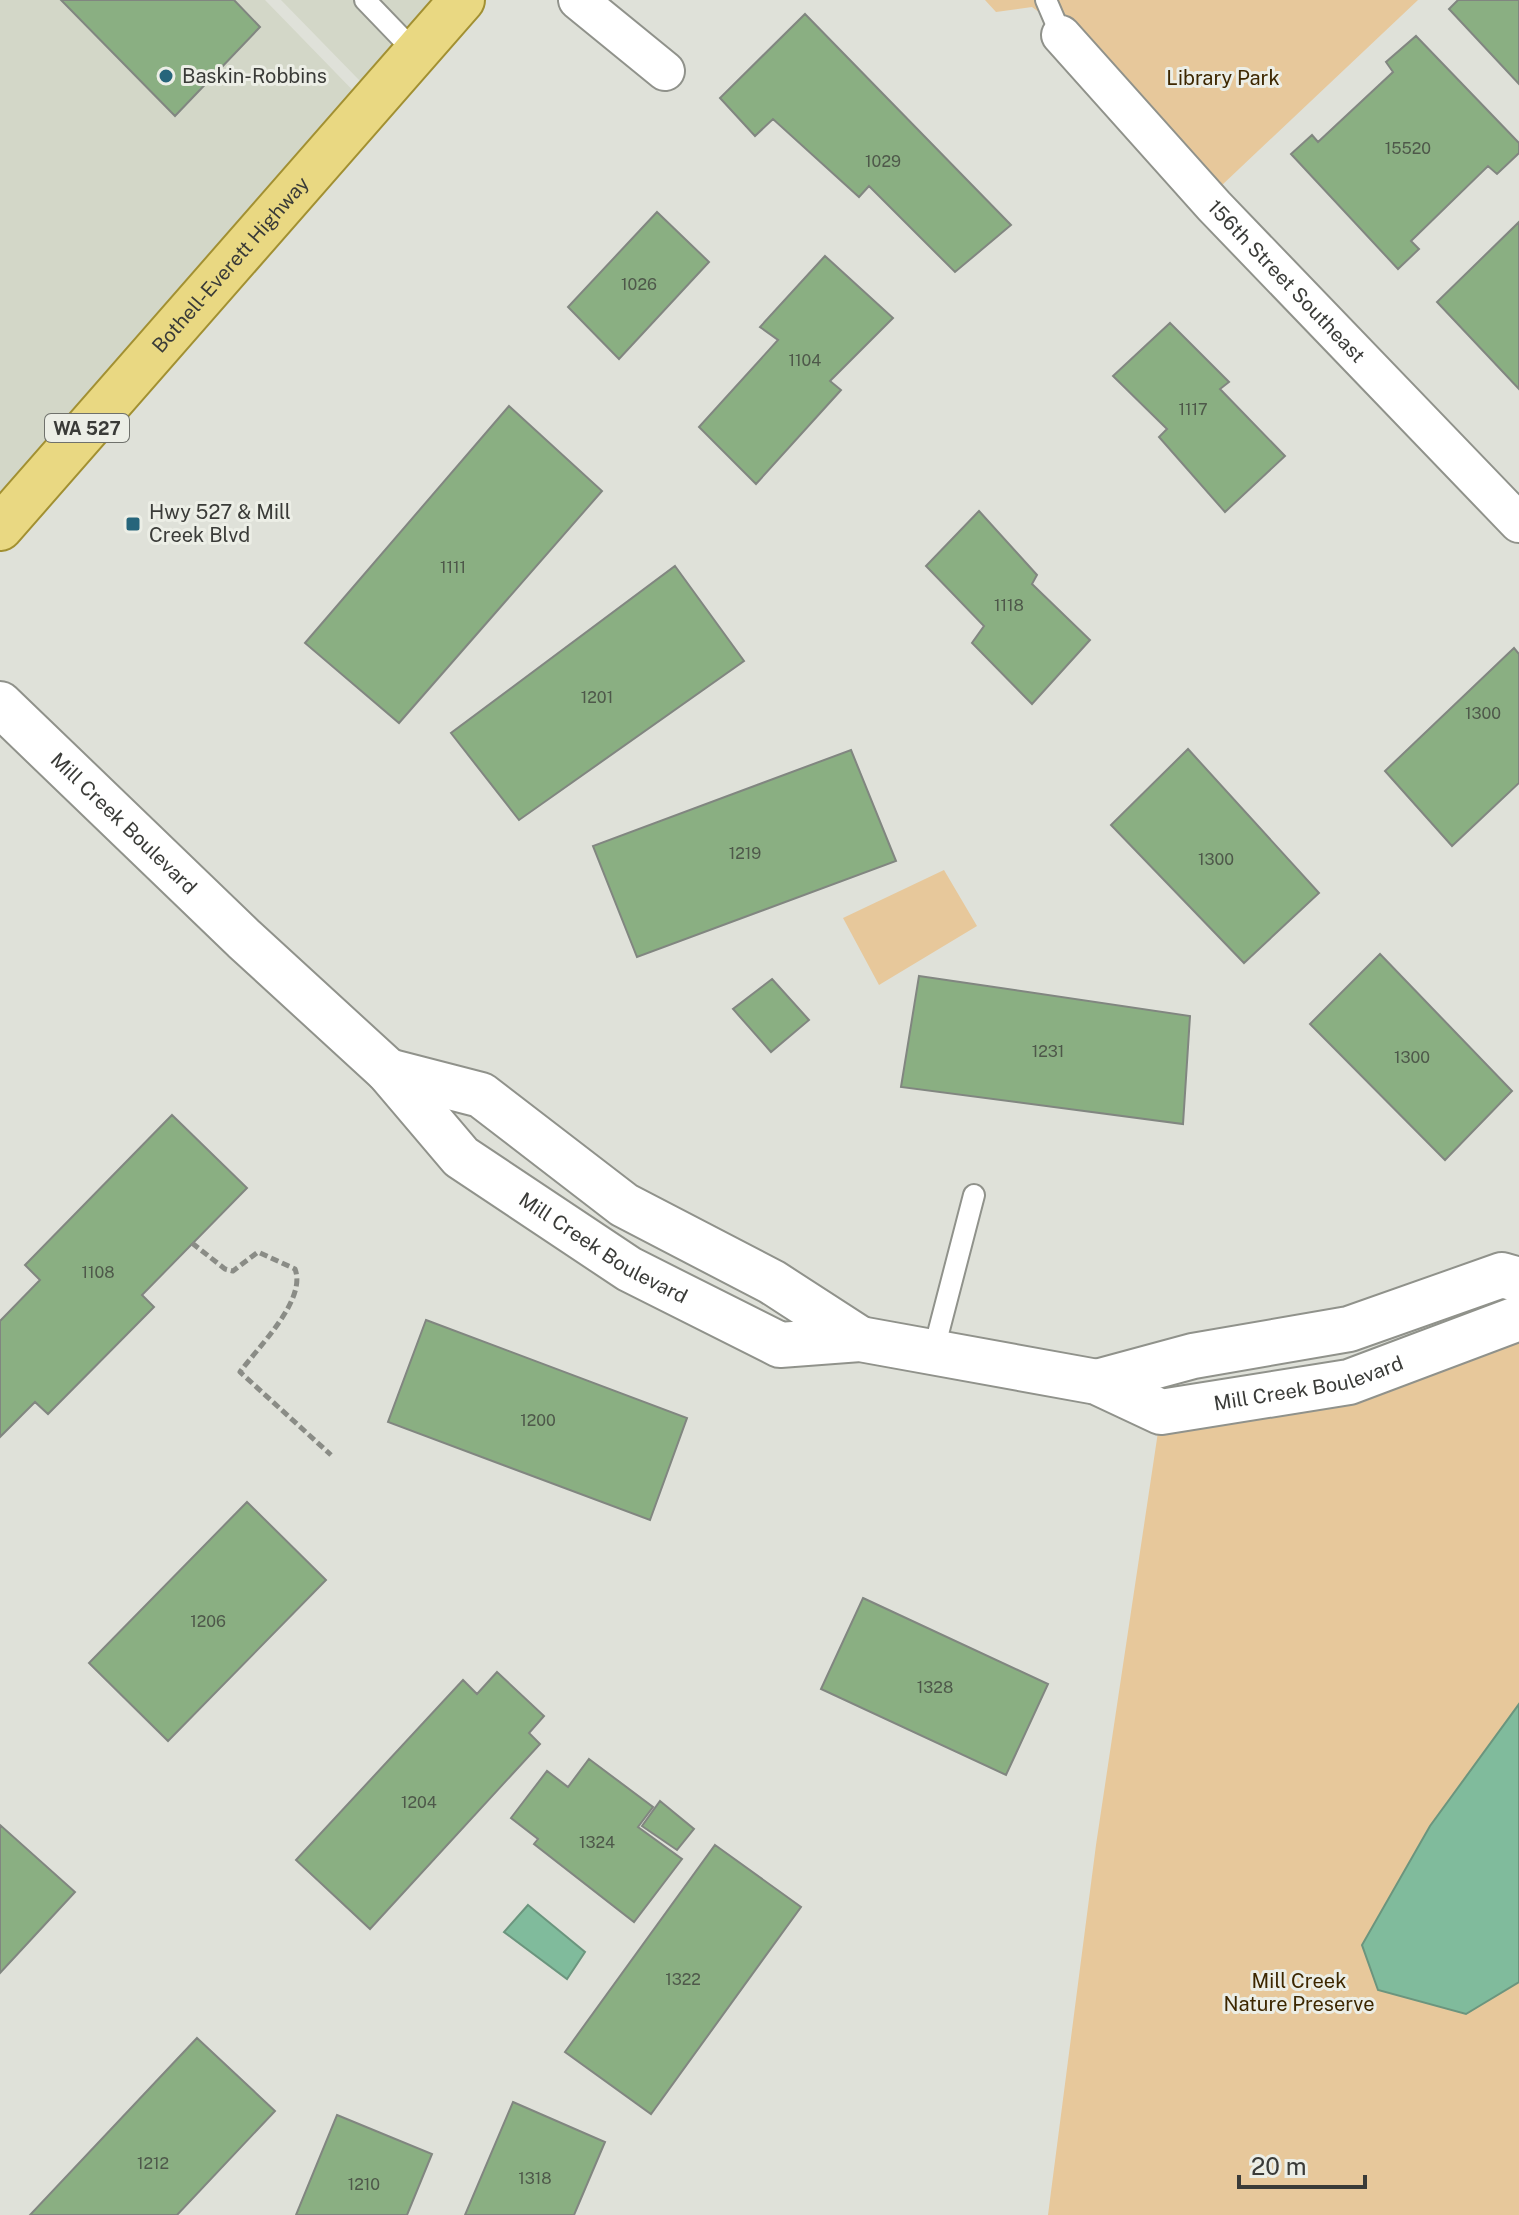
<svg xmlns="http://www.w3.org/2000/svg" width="1519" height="2215" viewBox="0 0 1519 2215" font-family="'Public Sans',sans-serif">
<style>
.built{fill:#d3d7c8}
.green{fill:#e7c89b}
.water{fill:#80bb9c;stroke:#6b957e;stroke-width:2}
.building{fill:#8aaf82;stroke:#818680;stroke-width:2}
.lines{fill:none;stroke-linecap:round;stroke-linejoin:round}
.service-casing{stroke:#90928b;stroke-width:24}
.minor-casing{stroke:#90928b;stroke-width:42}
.tertiary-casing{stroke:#90928b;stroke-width:48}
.primary-casing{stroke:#a29032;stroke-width:48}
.path{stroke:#8a8c86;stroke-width:5;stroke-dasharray:8 4;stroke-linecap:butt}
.service{stroke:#fff;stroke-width:20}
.minor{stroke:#fff;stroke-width:38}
.tertiary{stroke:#fff;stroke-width:44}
.primary{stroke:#e9d882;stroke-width:44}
.poi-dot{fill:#26657b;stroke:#eceee6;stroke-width:3}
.labels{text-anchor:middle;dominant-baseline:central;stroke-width:6;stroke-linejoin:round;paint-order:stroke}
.number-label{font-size:16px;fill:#4e584a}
.shield{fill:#eceee6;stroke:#6f716c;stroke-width:2}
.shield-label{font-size:18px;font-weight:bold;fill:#3a3b38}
.poi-label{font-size:20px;fill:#3a3b38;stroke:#eceee6;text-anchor:start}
.park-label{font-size:20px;fill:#3d2700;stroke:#eceee6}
.street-label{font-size:20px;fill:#3a3b38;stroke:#eceee6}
</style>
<rect width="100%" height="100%" fill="#dfe1d9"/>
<path class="built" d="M0,0H265L369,107L0,529Z
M281,0H432L360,81Z"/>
<path class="green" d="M985,0H1418L1221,186L1074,38L1032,7L996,12Z
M944,870L977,926L879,985L843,918Z
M1519,1318V2215H1048L1096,1845L1161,1412Z"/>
<path class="water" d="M1519,1704V1982L1466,2014L1378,1990L1362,1945L1430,1826Z
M528,1905L585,1952L567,1979L504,1932Z"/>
<path class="building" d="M61,0H234L260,27L175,116Z
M1458,0H1519V84L1449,9Z
M805,14L1011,225L955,272L869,186L859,197L773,119L755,136L720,98Z
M1416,36L1519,143V153L1497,174L1488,166L1411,241L1419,249L1398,269L1291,154L1312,135L1318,142L1393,72L1386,62Z
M657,212L709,262L619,359L568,307Z
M1519,222V389L1437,302Z
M825,256L893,318L830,381L841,390L756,484L699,427L778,340L760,327Z
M1170,323L1229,382L1220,389L1285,456L1225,512L1159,437L1167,429L1113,376Z
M509,406L602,491L399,723L305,643Z
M979,511L1037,575L1032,584L1090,640L1032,704L972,643L984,626L926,566Z
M675,566L744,661L519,820L451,733Z
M1514,648L1519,654V783L1452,846L1385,771Z
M1188,749L1319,893L1244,963L1111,825Z
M851,750L896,861L637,957L593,846Z
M1380,954L1512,1091L1445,1160L1310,1024Z
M919,976L1190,1016L1183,1124L901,1087Z
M772,979L809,1020L771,1052L733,1009Z
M172,1115L247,1188L142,1295L154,1307L48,1414L35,1402L0,1437V1321L40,1280L25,1265Z
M426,1320L687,1418L650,1520L388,1422Z
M247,1502L326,1580L168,1741L89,1663Z
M863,1598L1048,1684L1006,1775L821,1689Z
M497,1672L544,1716L529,1733L540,1744L370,1929L296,1860L463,1680L477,1694Z
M589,1759L653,1807L638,1827L682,1859L634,1922L534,1844L538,1839L511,1818L547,1771L568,1787Z
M660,1801L694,1829L677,1850L642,1826Z
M0,1825L75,1892L0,1973Z
M715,1845L801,1907L651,2114L565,2052Z
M197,2038L275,2111L177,2215H30Z
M513,2102L605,2142L574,2215H465Z
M337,2115L432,2154L407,2215H296Z"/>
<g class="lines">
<defs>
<path id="service" d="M365,0L416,53
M1046,0L1061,35
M933,1353L974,1195"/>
<g id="minor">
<path d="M578,0L665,71"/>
<path id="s1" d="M1061,35L1214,206L1519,523"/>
</g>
<g id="tertiary">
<path id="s2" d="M0,704L244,939L388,1071L461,1157L629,1269L780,1345L860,1339L1097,1382L1161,1412L1349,1382L1519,1318"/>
<path d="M388,1071L481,1095L624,1205L772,1282L860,1339"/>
<path d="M1097,1382L1193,1356L1349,1329L1502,1275L1519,1280"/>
</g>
<g id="primary">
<path id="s3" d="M0,528L462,0"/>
</g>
</defs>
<use href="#service" class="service-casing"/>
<use href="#minor" class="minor-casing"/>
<use href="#tertiary" class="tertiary-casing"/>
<use href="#primary" class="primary-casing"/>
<path class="path" d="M192,1243L225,1269L233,1271L258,1252L295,1269C307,1300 258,1347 240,1372L331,1455"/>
<use href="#service" class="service"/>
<use href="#minor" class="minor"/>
<use href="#tertiary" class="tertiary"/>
<use href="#primary" class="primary"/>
</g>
<g class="poi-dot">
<circle cx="166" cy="76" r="8"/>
<rect x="125" y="516" width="16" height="16" rx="4"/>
</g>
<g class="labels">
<g class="number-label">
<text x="1408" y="148">15520</text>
<text x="883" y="161">1029</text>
<text x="639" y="284">1026</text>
<text x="805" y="360">1104</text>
<text x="1193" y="409">1117</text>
<text x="453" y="567">1111</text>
<text x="1009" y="605">1118</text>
<text x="597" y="697">1201</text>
<text x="1483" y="713">1300</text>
<text x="745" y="853">1219</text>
<text x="1216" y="859">1300</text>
<text x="1048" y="1051">1231</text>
<text x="1412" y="1057">1300</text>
<text x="98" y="1272">1108</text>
<text x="538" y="1420">1200</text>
<text x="208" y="1621">1206</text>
<text x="935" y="1687">1328</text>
<text x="419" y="1802">1204</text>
<text x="597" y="1842">1324</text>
<text x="683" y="1979">1322</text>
<text x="153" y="2163">1212</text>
<text x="535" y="2178">1318</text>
<text x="364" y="2184">1210</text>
</g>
<rect class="shield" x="45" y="414" width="84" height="28" rx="6"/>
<g class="shield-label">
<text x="87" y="428">WA 527</text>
</g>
<g class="poi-label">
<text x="182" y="76">Baskin-Robbins</text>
<text x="149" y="512">Hwy 527 &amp; Mill<tspan x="149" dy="23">Creek Blvd</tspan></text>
</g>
<g class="park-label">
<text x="1223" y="78">Library Park</text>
<text x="1299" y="1981">Mill Creek<tspan x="1299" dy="23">Nature Preserve</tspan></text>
</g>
<g class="street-label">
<text stroke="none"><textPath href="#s3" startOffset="350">Bothell-Everett Highway</textPath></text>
<text stroke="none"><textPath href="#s1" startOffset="334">156th Street Southeast</textPath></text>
<text stroke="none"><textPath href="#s2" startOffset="172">Mill Creek Boulevard</textPath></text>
<text stroke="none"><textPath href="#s2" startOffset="816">Mill Creek Boulevard</textPath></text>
<text stroke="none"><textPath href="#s2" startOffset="1560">Mill Creek Boulevard</textPath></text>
</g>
</g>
<path d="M1239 2175v12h126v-12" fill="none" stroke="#3a3b38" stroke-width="4"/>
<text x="1251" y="2175" font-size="24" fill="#3a3b38" stroke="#eceee6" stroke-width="6" paint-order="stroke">20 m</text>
</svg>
